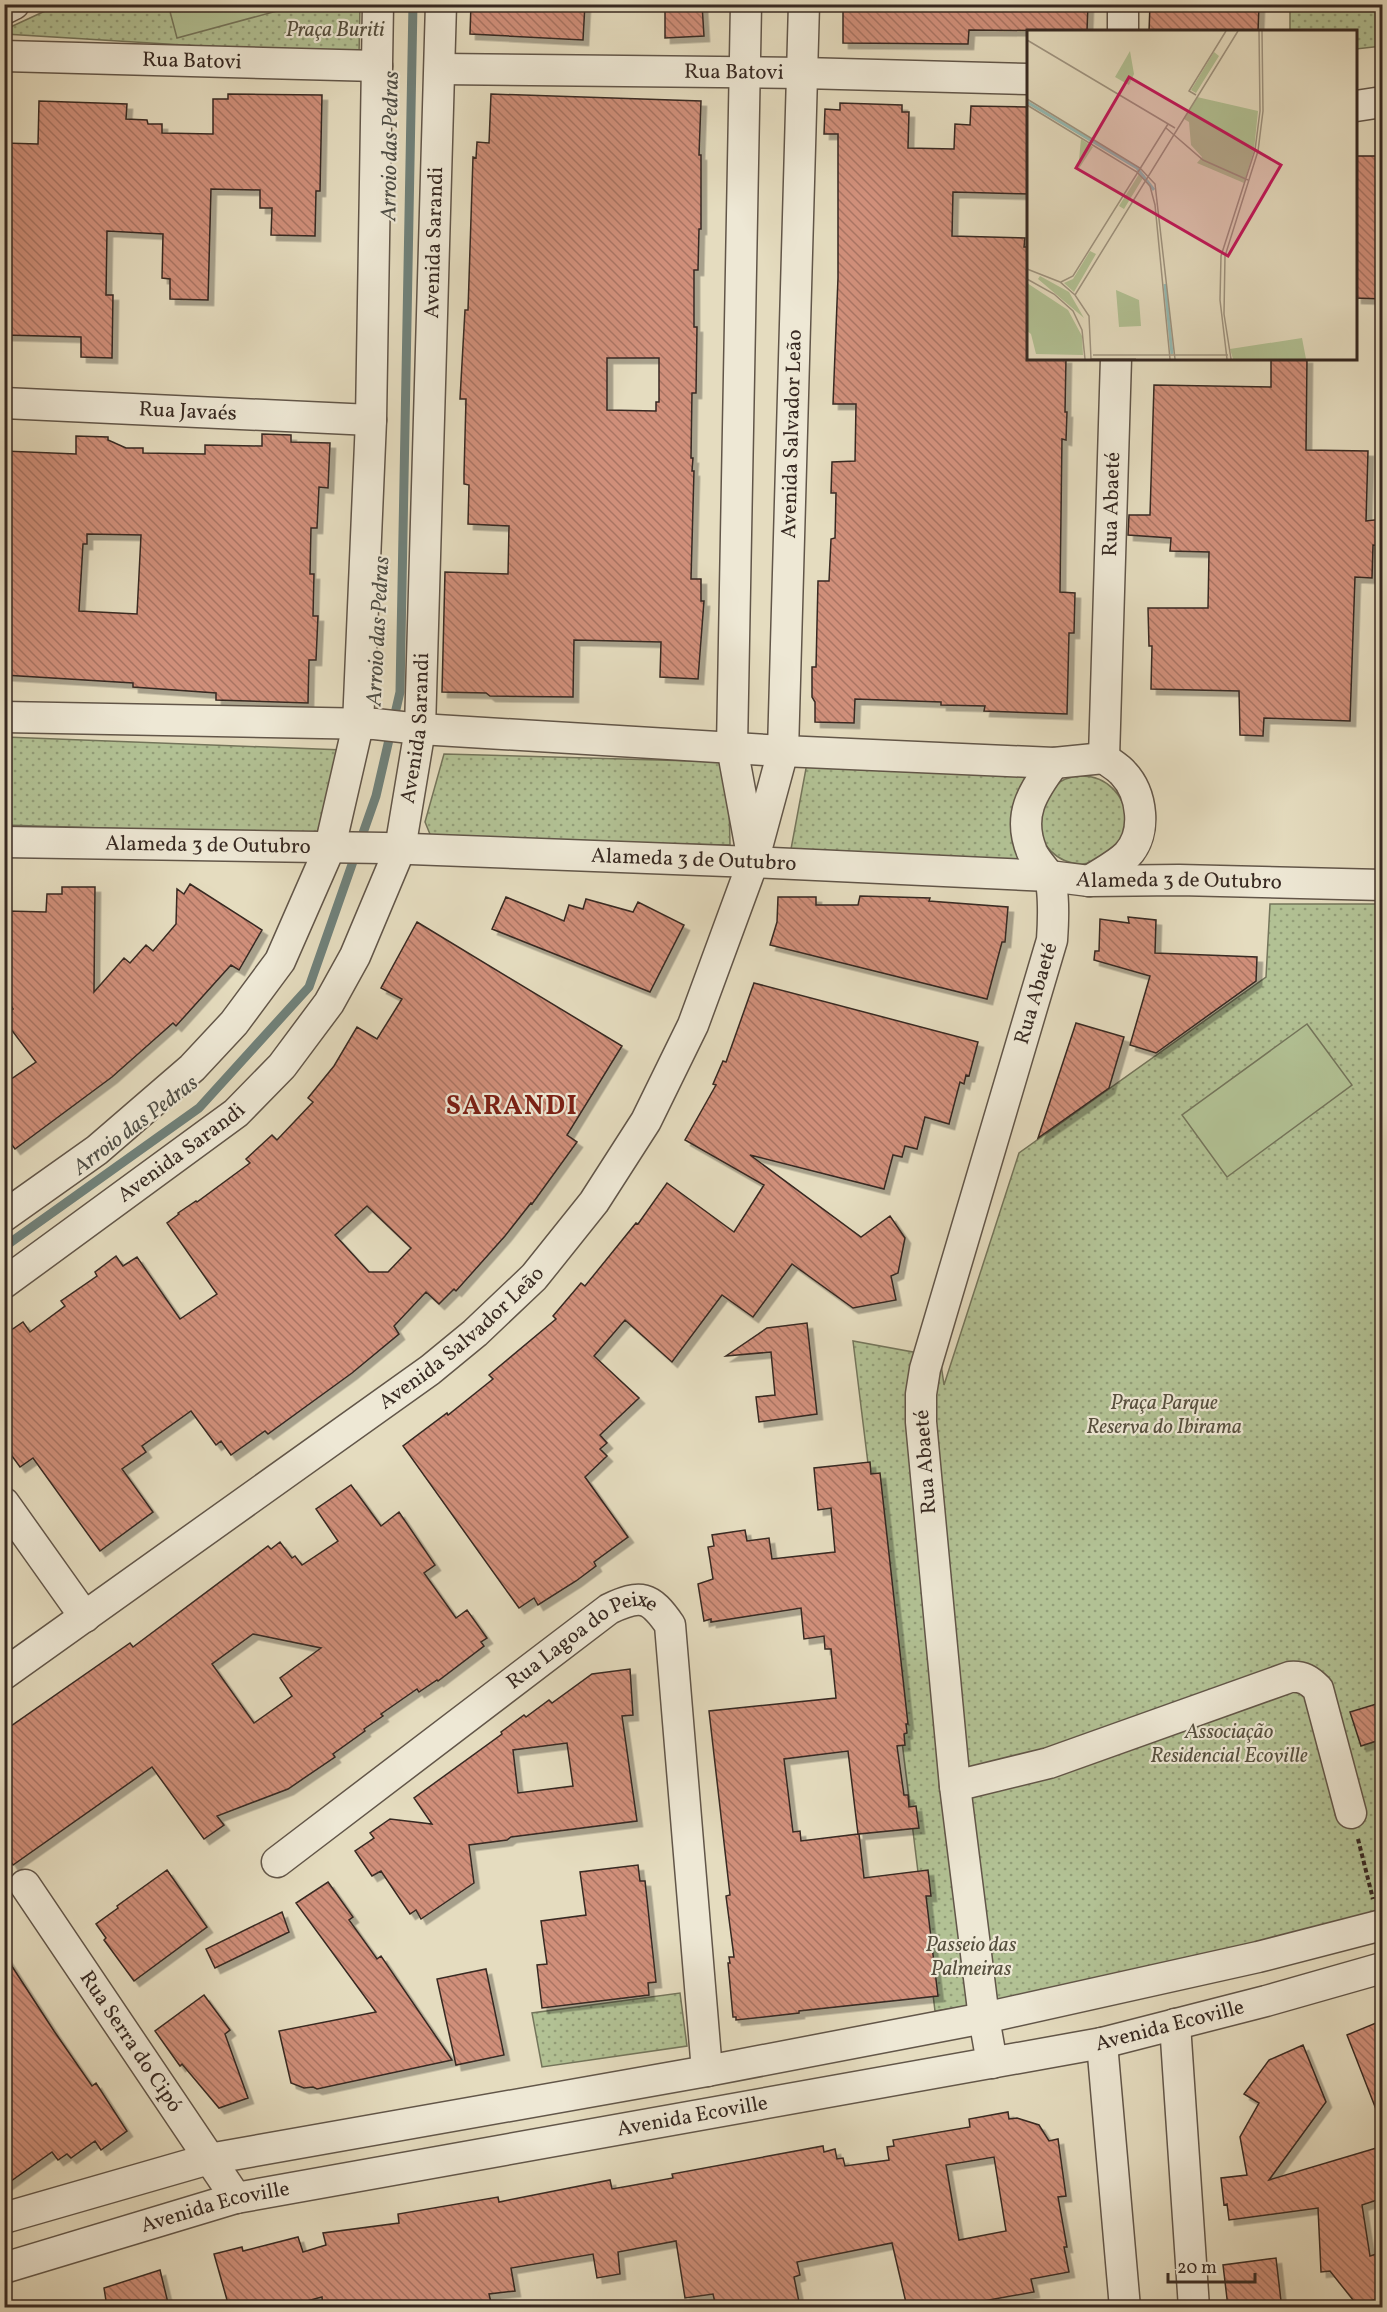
<svg xmlns="http://www.w3.org/2000/svg" width="1387" height="2312" viewBox="0 0 1387 2312" font-family="Vollkorn,serif">
<style>
.green{fill:url(#green-dots);stroke:#74755b;stroke-width:1.5}
.pitch{fill:#b2c194;stroke:#74755b;stroke-width:1.5}
.lines{fill:none;stroke-linecap:round;stroke-linejoin:round}
.stream{stroke:#70817a;stroke-width:9}
.building{fill:url(#building-back-hatch);stroke:#372922;stroke-width:1.5;fill-rule:evenodd;filter:url(#shadow)}
.minor-casing{stroke:#625649;stroke-width:33}
.path{stroke:#372922;stroke-width:4;stroke-dasharray:4.5 3;stroke-linecap:butt}
.minor{stroke:#eee8d5;stroke-width:30}
.labels{text-anchor:middle;dominant-baseline:central;stroke-width:4.5;stroke-linejoin:round;paint-order:stroke}
.park-label{font-size:21px;font-style:italic;fill:#564f3e;stroke:#eee8d5}
.street-label{font-size:21px;fill:#372922;stroke:#eee8d5}
.water-label{font-size:22px;font-style:italic;fill:#4f4e46;stroke:#eee8d5}
.district-label{font-size:27px;font-weight:bold;letter-spacing:1.5px;fill:#7a1f14;stroke:#eee8d5}
.inset-river{fill:none;stroke:#96bbb4;stroke-width:3}
.inset-road{fill:none;stroke:#9f9480;stroke-width:1.5}
.view{fill:#c2185b;fill-opacity:0.15;stroke:#c2185b;stroke-width:3}
.inset-edge{fill:none;stroke:#372922;stroke-width:3}
</style>
<defs>
<pattern id="green-dots" width="8" height="8" patternUnits="userSpaceOnUse" patternTransform="scale(1.5)"><rect width="8" height="8" fill="#b2c194"/><path d="M2 2h.1M6 6h.1" fill="none" stroke="#929d78" stroke-width="1.8" stroke-linecap="round"/></pattern>
<pattern id="building-back-hatch" width="6" height="6" patternUnits="userSpaceOnUse" patternTransform="scale(1.5)"><rect width="6" height="6" fill="#d08f7a"/><path d="M-1 5l2 2M0 0l6 6M5-1l2 2" fill="none" stroke="#aa7564"/></pattern>
<filter id="shadow"><feDropShadow dx="5.5" dy="5.5" stdDeviation="0" flood-color="#0004"/></filter>
</defs>
<rect width="100%" height="100%" fill="#e5dcbf"/>
<filter id="stains"><feTurbulence type="fractalNoise" baseFrequency=".00333" numOctaves="4"/><feColorMatrix values="0 0 0 0 .2 0 0 0 0 .09 0 0 0 0 .02 0 0 0 .5 -.17"/></filter>
<radialGradient id="worn" r=".72"><stop offset=".6" stop-color="#630" stop-opacity="0"/><stop offset="1" stop-color="#630" stop-opacity=".3"/></radialGradient>
<path class="green" d="M58,5H360L359,56L5,34L4,30Z
M1290,5H1382V46L1356,49V32L1290,31Z
M5,737L343,750L324,835L5,825Z
M444,754L728,762L730,845L432,839L425,822Z
M807,763L1027,772L1017,800L1027,864L791,849Z
M1038 820a44 44 0 1 1 88 0a44 44 0 1 1-88 0Z
M1270,904H1382V1912L1019,1998L935,2011L853,1341L940,1357L944,1385L1019,1153L1266,977Z
M680,1993L687,2046L542,2067L532,2013Z"/>
<path class="pitch" d="M168,4H299V5L177,38Z
M1377,392H1382V508H1376Z
M1307,1024L1352,1085L1227,1177L1182,1115Z"/>
<g class="lines">
<path class="stream" d="M4,1247L199,1108L309,987L376,796L400,692L413,4"/>
</g>
<path class="building" d="M471,4H585L583,40L470,34Z
M665,4H702L704,36L665,38Z
M843,4H1088L1087,31L969,30L968,44L843,43Z
M1150,4L1259,5L1258,32H1149Z
M228,94L322,95L320,191H316L315,236L271,235L272,208H260V190L211,189L208,300L170,299V279L162,278L163,234L107,231L106,295H113L112,358L81,357V337L4,335V143L38,144L39,101L127,104L126,119L147,120L148,124H162V133L213,134V99H228Z
M491,94L701,101L699,155H701V229H699L698,270H694V327H697L696,393H692L691,458H693L692,471H694L691,579H701V601H704L698,679L660,677L661,642L574,640L573,697L490,696L486,693L442,692L445,572L508,574L509,526L468,524L469,485L464,484V474L466,399H460L465,310H468L473,157L476,158L477,142L489,143ZM607,358H659V402H656V411L607,410Z
M840,103L902,105V112H909L908,148L954,149L955,124L970,125L971,106L1029,107V194L953,192L952,236L1025,238L1024,247H1029V358H1066L1065,412H1067L1066,440L1062,439L1060,592L1075,593L1074,633H1069L1067,714L984,711L985,706L941,705V702L855,699L854,723L815,722V702L812,697V667H816L818,581H829L831,539L835,538L836,493H831L832,462L855,461L856,404H833L838,278V134H824L825,109L840,110Z
M1356,156H1383V299L1356,298Z
M1271,358H1307L1306,450L1368,451L1366,521L1383,519V546L1373,545L1372,578L1355,577L1350,721L1264,718L1263,736L1240,735L1239,691L1151,689L1152,646H1149L1148,608H1208L1209,552L1170,551L1171,538L1128,535L1129,515H1150L1154,385L1271,387Z
M262,434L291,435V442L330,443L328,488L319,487L317,528H311L310,574H314L313,616H318L316,660H309L308,703L216,700V693L133,687V683L4,675V451L76,454V436L108,437V440L126,448H143V453L205,454V445L262,446ZM87,534L141,535L137,614L79,611L83,544H87Z
M190,884L262,930L239,970L231,965L176,1026L173,1023L112,1077L15,1149L4,1134V1084L36,1062L4,1020V1016L13,1009L4,993L7,911L46,912L47,894H62V887H95L94,992L124,958L130,963L146,945L153,951L176,924L177,889L184,894Z
M860,896L930,898L929,901L1008,907L1005,942H1002L987,999L770,945L777,922L778,897H816V905H858Z
M506,897L564,921L569,905L583,909L586,899L633,912L638,902L684,925L650,992L492,929Z
M1128,917L1156,920L1155,953L1257,957L1256,981L1156,1053L1130,1045L1150,976L1094,960L1095,951H1099L1100,919L1129,923Z
M417,922L622,1046L567,1135L577,1142L532,1204L531,1203L505,1236L456,1291L454,1289L439,1304L426,1292L394,1326L399,1334L352,1373L268,1434L265,1431L231,1455L221,1441L216,1445L191,1411L142,1446L146,1452L122,1469L153,1512L100,1551L33,1458L20,1467L4,1445V1335L23,1322L30,1332L65,1306L61,1301L97,1276L95,1272L116,1256L123,1266L137,1257L180,1319L217,1294L167,1223L179,1214L178,1213L196,1201L197,1202L250,1163L246,1159L272,1135L277,1140L313,1102L308,1098L334,1066L357,1027L377,1039L402,999L381,988ZM367,1206L411,1248L388,1272H369L335,1235Z
M754,983L978,1042L969,1076L966,1075L964,1084L960,1082L949,1124L925,1117L917,1149L905,1146L902,1157L893,1155L884,1189L750,1155L861,1237L890,1216L905,1238L898,1273L891,1276L896,1300L853,1308L792,1264L753,1317L722,1295L672,1362L625,1320L594,1356L639,1398L600,1435L607,1443L600,1449L607,1456L585,1477L628,1537L594,1562L596,1566L576,1581L538,1605L534,1598L519,1608L403,1446L447,1413L448,1415L493,1379L489,1375L556,1319L553,1316L581,1283L585,1286L636,1223L638,1224L667,1183L734,1232L764,1185L685,1140L716,1085L713,1084L723,1061L726,1062Z
M1076,1023L1124,1037L1109,1088L1038,1138Z
M807,1323L817,1414L759,1422L756,1397L775,1395L771,1352L726,1356L767,1328Z
M870,1462L871,1474L880,1473L908,1724H906L907,1733L904,1734L905,1745L897,1746L904,1795H908L909,1807L916,1806L919,1828L859,1834L864,1878L928,1870L931,1896H926L938,1996L799,2011V2013L736,2020V2017H733L728,1963H730L729,1957H734L726,1896L730,1895L709,1711L836,1698L831,1649H825L824,1636L804,1639L801,1608L711,1622V1619L704,1621L698,1584L713,1579L708,1547L714,1546L712,1535L745,1530L747,1541L769,1538L772,1559L835,1552L831,1508L818,1510L814,1468ZM848,1751L858,1834L801,1841L800,1831L793,1832L784,1759Z
M351,1485L381,1526L399,1512L435,1565L424,1573L456,1618L467,1610L487,1638L481,1642L484,1646L438,1681L437,1680L419,1692L417,1689L381,1714L383,1716L364,1729L365,1731L333,1754L335,1757L288,1789L217,1816L224,1825L204,1839L152,1767L13,1865L4,1852V1731L130,1643L133,1647L268,1546L271,1549L280,1542L292,1558L295,1556L302,1565L338,1541L316,1509ZM253,1634L321,1648L280,1678L292,1696L254,1723L212,1664Z
M630,1669L633,1715L622,1716L637,1821L511,1837L507,1840L469,1845L474,1883L421,1919L416,1910L410,1914L381,1871L372,1876L355,1851L374,1838L370,1833L390,1819L432,1824L414,1798L502,1734L501,1732L524,1715L526,1717L549,1700L552,1703L592,1674ZM567,1743L573,1786L518,1793L513,1750Z
M1383,1702V1739L1361,1746L1350,1712Z
M638,1865L640,1881H645L656,1982L648,1983L649,1995L542,2008L537,1965L547,1964L541,1921L586,1915L580,1872Z
M167,1870L207,1927L134,1981L104,1940L106,1938L96,1924L118,1908L117,1906Z
M328,1882L353,1917L349,1920L377,1959L381,1956L452,2060L317,2089L313,2087L304,2088L291,2083L279,2031L376,2012L296,1903Z
M282,1912L289,1932L215,1968L206,1949Z
M4,1954L54,2031L92,2086L96,2083L127,2131L101,2150L95,2141L71,2158L67,2154L58,2160L52,2152L4,2186Z
M486,1969L504,2055L456,2065L437,1979Z
M204,1995L230,2030L225,2034L248,2098L219,2108L182,2064L180,2066L155,2031Z
M1383,2020V2121L1381,2122L1347,2035Z
M1303,2045L1326,2102L1269,2180L1383,2146V2198L1362,2205L1370,2256L1383,2252V2297L1357,2305L1330,2271L1321,2272L1318,2208L1229,2220L1227,2204L1224,2205L1221,2178L1247,2175L1240,2137L1259,2103L1244,2094L1269,2060Z
M1008,2112L1009,2119L1017,2118L1039,2125L1049,2141L1058,2139L1066,2196L1058,2197L1067,2247H1064L1069,2272L1031,2279L1034,2292L950,2307H907L892,2243L797,2262L800,2275L794,2277L800,2307H716L713,2294L685,2298L676,2241L618,2252L620,2274L597,2278L593,2254L511,2268L515,2291L489,2294L492,2307H323L322,2297L284,2307H229L214,2254L242,2247L243,2251L298,2237L303,2252L326,2245L323,2233L399,2223L398,2214L498,2197L499,2202L610,2180L612,2189L629,2186L673,2178L672,2174L823,2146L824,2152L835,2149L837,2159L843,2158L845,2166L889,2160L887,2147L894,2146L893,2140L970,2127L969,2119ZM994,2157L1006,2231L959,2240L946,2165Z
M1276,2258L1281,2301L1228,2307L1223,2265Z
M160,2270L169,2307H107L104,2288Z"/>
<g class="lines">
<defs>
<g id="minor">
<path d="M746,4L732,747L752,855"/>
<path d="M4,9L14,4"/>
<path d="M1123,32V4"/>
<path id="s1" d="M4,56L377,66"/>
<path id="s2" d="M440,69L803,73L1028,79"/>
<path d="M1356,106L1382,102"/>
<path id="s3" d="M4,403L371,420"/>
<path d="M4,717L375,724L420,729L783,751L1054,763L1104,758"/>
<path id="s4" d="M1104,758L1116,358"/>
<path id="s5" d="M4,842L384,848L753,862L1049,876L1089,881L1179,880L1382,885"/>
<path d="M1089,881C1101,873 1117,865 1127,855C1148,833 1142,793 1123,773C1118,767 1110,763 1104,758"/>
<path d="M4,1216L97,1150L192,1068L234,1023L280,961L330,847L358,725L371,420L378,4"/>
<path id="s6" d="M4,1283L236,1113L282,1066L329,1003L355,956L400,849L420,729L441,4"/>
<path d="M4,1503L85,1617"/>
<path id="s7" d="M4,1674L430,1370L475,1333L534,1277L594,1202L646,1121L693,1025L753,862L783,751L804,4"/>
<path d="M955,1786L1049,1763L1290,1677C1303,1676 1309,1680 1318,1689L1351,1813"/>
<path id="s8" d="M277,1862L609,1609C641,1594 650,1596 670,1625L707,2071"/>
<path id="s9" d="M25,1885L236,2198"/>
<path d="M1175,2024L1194,2308"/>
<path d="M1102,2043L1125,2308"/>
<path id="s10" d="M992,2063L984,2018L955,1786L921,1422V1394L925,1369L1052,940C1053,926 1055,887 1048,875C1043,867 1036,861 1032,852C1017,816 1032,792 1054,763"/>
<path d="M4,2218L209,2159L707,2071L984,2018L1258,1957L1382,1925"/>
<path id="s11" d="M4,2268L236,2198L1102,2043L1266,2001L1382,1968"/>
</g>
</defs>
<use href="#minor" class="minor-casing"/>
<path class="path" d="M1358,1839L1373,1899"/>
<use href="#minor" class="minor"/>
</g>
<g class="labels">
<g class="park-label">
<text x="335" y="30">Praça Buriti</text>
<text x="1164" y="1403">Praça Parque<tspan x="1164" dy="24">Reserva do Ibirama</tspan></text>
<text x="1229" y="1732">Associação<tspan x="1229" dy="24">Residencial Ecoville</tspan></text>
<text x="971" y="1945">Passeio das<tspan x="971" dy="24">Palmeiras</tspan></text>
</g>
<g class="street-label">
<text stroke="none"><textPath href="#s1" startOffset="188">Rua Batovi</textPath></text>
<text stroke="none"><textPath href="#s2" startOffset="294">Rua Batovi</textPath></text>
<text stroke="none"><textPath href="#s6" startOffset="1210">Avenida Sarandi</textPath></text>
<text stroke="none"><textPath href="#s3" startOffset="184">Rua Javaés</textPath></text>
<text stroke="none"><textPath href="#s7" startOffset="1568">Avenida Salvador Leão</textPath></text>
<text stroke="none"><textPath href="#s4" startOffset="254">Rua Abaeté</textPath></text>
<text stroke="none"><textPath href="#s6" startOffset="724">Avenida Sarandi</textPath></text>
<text stroke="none"><textPath href="#s5" startOffset="204">Alameda 3 de Outubro</textPath></text>
<text stroke="none"><textPath href="#s5" startOffset="690">Alameda 3 de Outubro</textPath></text>
<text stroke="none"><textPath href="#s5" startOffset="1176">Alameda 3 de Outubro</textPath></text>
<text stroke="none"><textPath href="#s10" startOffset="1090">Rua Abaeté</textPath></text>
<text stroke="none"><textPath href="#s6" startOffset="220">Avenida Sarandi</textPath></text>
<text stroke="none"><textPath href="#s7" startOffset="568">Avenida Salvador Leão</textPath></text>
<text transform="translate(926 1462) rotate(-94)">Rua Abaeté</text>
<text stroke="none"><textPath href="#s8" startOffset="380">Rua Lagoa do Peixe</textPath></text>
<text stroke="none"><textPath href="#s11" startOffset="1192">Avenida Ecoville</textPath></text>
<text stroke="none"><textPath href="#s9" startOffset="189">Rua Serra do Cipó</textPath></text>
<text stroke="none"><textPath href="#s11" startOffset="706">Avenida Ecoville</textPath></text>
<text stroke="none"><textPath href="#s11" startOffset="220">Avenida Ecoville</textPath></text>
</g>
<g class="water-label">
<text transform="translate(391 146) rotate(-89)">Arroio das Pedras</text>
<text transform="translate(379 631) rotate(-87)">Arroio das Pedras</text>
<text transform="translate(136 1126) rotate(-37)">Arroio das Pedras</text>
</g>
<g class="district-label">
<text x="512" y="1107">SARANDI</text>
</g>
</g>
<g transform="translate(1027 30)">
<rect width="330" height="330" fill="#e5dcbf"/>
<path d="M103,21L107,44L102,55L88,47ZM187,22L192,26L169,63L164,60ZM170,67L231,81L227,120L217,153L170,133L175,127L164,115L162,92L157,89ZM54,109L66,117L51,140ZM112,144L116,148L97,179L92,176ZM63,221L69,224L47,262L37,253L46,249ZM13,246L42,262L57,288L11,249ZM0,253L41,280L55,306L56,325L9,324L4,304L0,301ZM89,260L112,270L114,296L92,297ZM275,308L279,329H206L203,319Z" fill="#b2c194"/>
<path class="inset-river" d="M0,72L110,138L127,160M138,254L145,324"/>
<path class="inset-road" d="M0,10L148,98M169,65L162,61L199,1M0,69L113,138L128,154L148,329M0,75L110,142L123,156L128,175L143,329M139,98L176,130L221,150M0,239L33,252L48,265L62,286L64,329M0,249L27,264L46,281L55,300L58,329M34,252L46,246L141,94M48,265L211,1M66,325H201M64,329H109M200,329L193,270L194,226L228,120L233,81L232,1M204,329L197,284L198,226L231,121L236,81L235,1"/>
<path class="view" d="M102,47L254,135L201,226L49,138Z"/>
<rect width="330" height="330" class="inset-edge"/>
</g>
<rect width="1387" height="2312" fill="none" stroke="#e5dcbf" stroke-width="24"/>
<rect x="6" y="6" width="1375" height="2300" fill="none" stroke="#372922" stroke-width="3"/>
<rect x="12" y="12" width="1363" height="2288" fill="none" stroke="#372922" stroke-width="1.5"/>
<path d="M1168 2273v9h87v-9" fill="none" stroke="#372922" stroke-width="3"/>
<text x="1177" y="2273" font-size="18" fill="#372922" stroke="#eee8d5" stroke-width="4.5" paint-order="stroke">20 m</text>
<rect width="100%" height="100%" filter="url(#stains)"/>
<rect width="100%" height="100%" fill="url(#worn)"/>
</svg>
